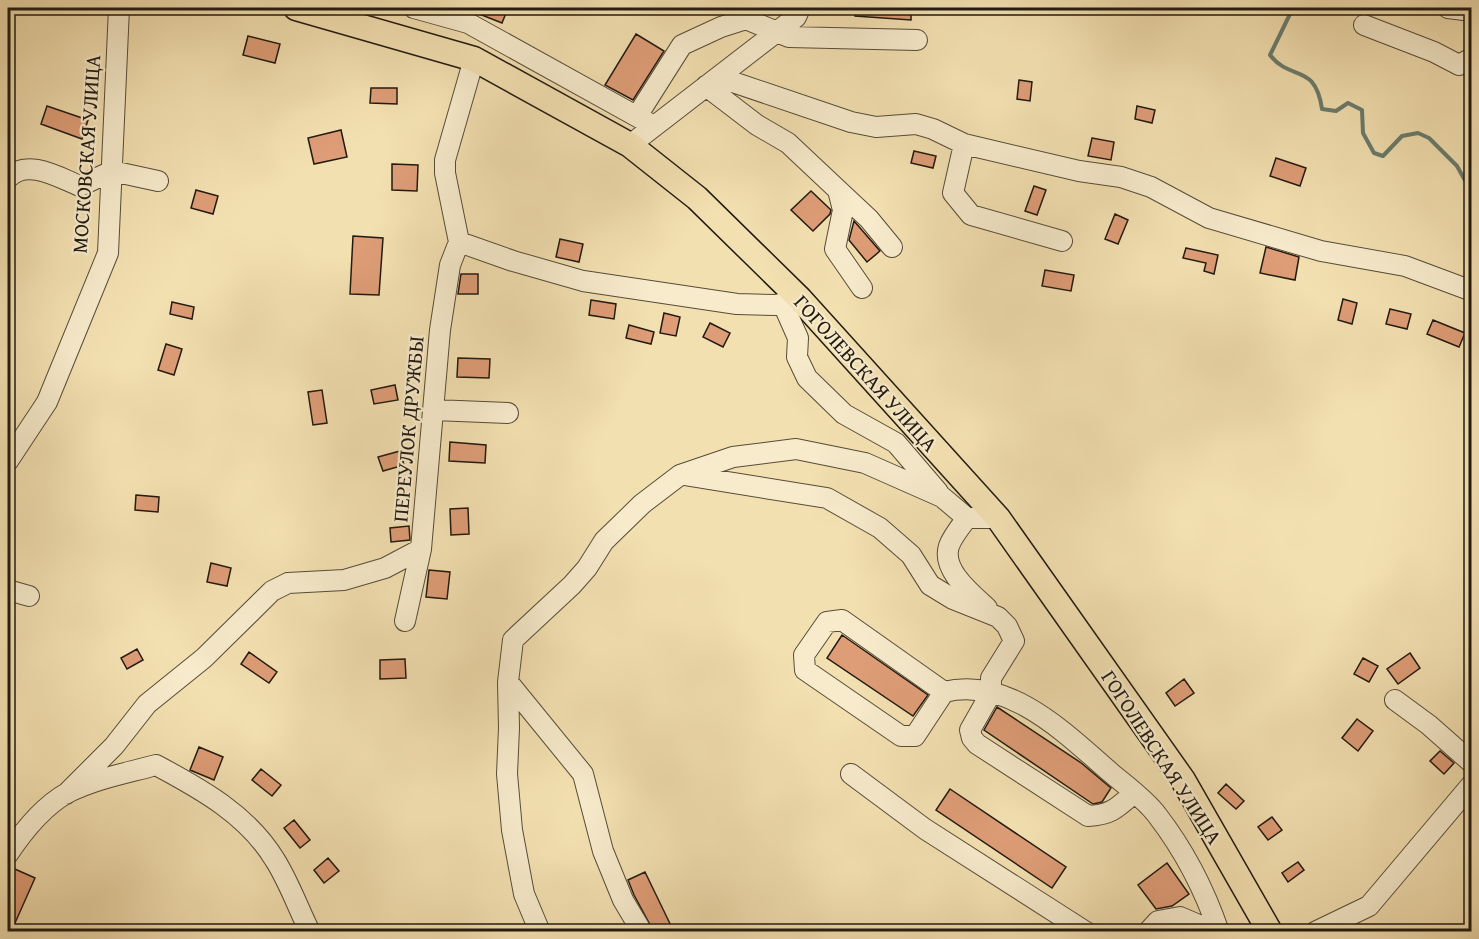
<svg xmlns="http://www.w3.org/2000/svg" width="1479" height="939" viewBox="0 0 1479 939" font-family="'Gentium Book Plus',serif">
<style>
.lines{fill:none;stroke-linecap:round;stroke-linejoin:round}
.stream{stroke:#6a7c6e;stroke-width:4}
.building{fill:#de9d77;stroke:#211a10;stroke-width:1.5}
.minor-casing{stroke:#564c38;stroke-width:22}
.major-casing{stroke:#211a10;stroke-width:27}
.minor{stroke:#f7ebcc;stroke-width:20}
.major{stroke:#f3e0b1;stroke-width:24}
.labels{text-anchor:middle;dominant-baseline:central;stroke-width:4.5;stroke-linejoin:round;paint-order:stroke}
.street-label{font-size:21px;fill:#211a10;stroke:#f7ebcc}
</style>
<rect width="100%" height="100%" fill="#f3e0b1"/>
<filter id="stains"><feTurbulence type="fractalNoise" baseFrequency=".00333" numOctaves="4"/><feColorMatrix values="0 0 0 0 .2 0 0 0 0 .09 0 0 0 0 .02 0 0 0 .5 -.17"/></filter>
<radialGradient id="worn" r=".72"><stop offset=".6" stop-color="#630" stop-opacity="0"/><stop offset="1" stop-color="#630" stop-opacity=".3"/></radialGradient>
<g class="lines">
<path class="stream" d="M1291,8V12L1270,55C1291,82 1315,62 1322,109L1336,111L1348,103L1362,110L1363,133L1374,153L1383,156L1402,136L1418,133L1429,138L1457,166L1472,193"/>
</g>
<path class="building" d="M464,8H508L502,23Z
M855,8H911V20L855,16Z
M636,34L664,51L633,100L605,85Z
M248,36L280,44L275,63L243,55Z
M1019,80L1032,82L1030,101L1017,99Z
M371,88H397V104L370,103Z
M47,106L88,120L82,139L41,124Z
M1137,106L1155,110L1152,123L1135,119Z
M341,130L347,157L314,164L308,138Z
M1092,138L1114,142L1111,160L1088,156Z
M914,151L936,156L933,168L911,163Z
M1276,158L1306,168L1300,186L1270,176Z
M392,164L418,165L417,191L392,190Z
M1034,186L1046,190L1037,215L1025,211Z
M196,190L218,196L213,214L191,208Z
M811,191L831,210L830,214L813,231L791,210Z
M1115,214L1128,220L1118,244L1105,239Z
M854,221L880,251L867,262L849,240Z
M353,236L383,238L379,295L350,294Z
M560,239L583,244L579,262L556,257Z
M1266,247L1299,257L1295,280L1260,273Z
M1186,248L1218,255L1214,274L1204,271L1206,263L1183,258Z
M1045,270L1074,275L1071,291L1042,286Z
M461,274H478V294H458Z
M1343,299L1357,303L1352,324L1338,320Z
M591,300L616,304L614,319L589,315Z
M172,302L194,307L192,319L170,314Z
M1390,309L1411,314L1407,329L1386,324Z
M664,313L680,317L676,336L660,333Z
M1433,320L1465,333L1459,347L1427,334Z
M710,323L730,333L723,347L703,337Z
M629,325L654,332L651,344L626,338Z
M166,344L182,349L174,375L158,370Z
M458,358L490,359L489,378L457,377Z
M395,385L398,400L374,404L371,390Z
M322,390L327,423L313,425L308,392Z
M450,442L486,445L485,463L449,461Z
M400,451L404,465L383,471L378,457Z
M136,495L159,497L158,512L135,510Z
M468,508L469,534L451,535L450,509Z
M409,526L410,540L391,542L390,528Z
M211,563L231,568L227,586L207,582Z
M429,570L450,572L447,599L426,597Z
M842,635L928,695L913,716L827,658Z
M137,649L143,660L127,669L121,658Z
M249,652L277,672L269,683L241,664Z
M1410,653L1420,668L1398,684L1387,669Z
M1363,658L1378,666L1369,682L1354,674Z
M405,659L406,678L380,679V660Z
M1184,679L1194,693L1175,706L1166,693Z
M997,707L1080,762L1111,788L1102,802L1093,804L984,730Z
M1357,719L1373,731L1358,751L1342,738Z
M199,747L223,757L214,780L190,770Z
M1440,751L1454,763L1444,774L1430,761Z
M261,769L281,785L272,796L252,780Z
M1226,784L1244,801L1236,809L1218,793Z
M950,789L1066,867L1052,888L936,810Z
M1272,817L1282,830L1268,840L1258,827Z
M294,820L310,840L300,848L284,828Z
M328,858L339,871L324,883L314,870Z
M1298,862L1304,870L1288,882L1282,873Z
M1167,863L1189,894L1172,906L1156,909L1138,885Z
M8,866L35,878L11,932H8Z
M645,872L674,932H654L634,895L628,880Z"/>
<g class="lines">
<defs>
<path id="minor" d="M414,8L468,23L654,126
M1448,8L1464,10L1472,9
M1364,25L1434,52L1459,65L1472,58
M718,77L851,122L876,127L916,124L933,129L964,144L1079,171L1121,177L1151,187L1209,218L1321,251L1405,266L1472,291
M706,86L757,125L788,143L838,190L843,210L835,249L862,288
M637,116L682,45L721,27L746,19L789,37L917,40
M964,144L953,193L971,215L1062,241
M630,145L796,17L800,8
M8,178C27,158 58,177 80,186L112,171L158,181
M838,190L869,219L892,247
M459,242L513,261L583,281L737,304L776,305L800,299
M783,304L798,338L797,357L807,378L844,414L896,443L938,492
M434,410L508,413
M8,461L47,402L108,253L119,8
M684,475L827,498L880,528L911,555L930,585L953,599L998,617L1007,626L1014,641L991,678V693L970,730L972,738L977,744L1088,816C1111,815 1117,808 1134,793
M967,518C961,526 952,537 949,546C941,570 972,594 987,608
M8,590L29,596
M405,621L421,549L440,330L450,265L459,242L445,173V160L474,59
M508,682L583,774L603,851L623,900L642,932
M944,692L915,736H901L805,670L804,655L827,622L842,620L944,692C1009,676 1065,733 1110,772C1125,785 1145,799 1157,815C1184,850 1205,891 1219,932
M1395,700L1429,725L1472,763
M851,774L925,829L1086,932
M66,794L114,746L147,704L204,658L272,591L288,583L344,580L385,568L421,549
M8,854C22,833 44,806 67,793C94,779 127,773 156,765C201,789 248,815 275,860C289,882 298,908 310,932
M540,932L524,894L512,830L507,774L509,728L508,682L513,640L572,585L587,568L604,541L642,504L680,475L733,457L796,449L865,463L942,497L967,518H998
M1148,932L1158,921L1180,917L1215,932
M1315,932L1369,906L1472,784"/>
<path id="major" d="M296,8L474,59L630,145L697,198L800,299L998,518L1183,780L1270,932"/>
</defs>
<use href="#minor" class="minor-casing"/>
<use href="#major" class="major-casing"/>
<use href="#minor" class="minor"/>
<use href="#major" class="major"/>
</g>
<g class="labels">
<g class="street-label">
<text transform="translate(86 154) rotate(-86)">МОСКОВСКАЯ УЛИЦА</text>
<text transform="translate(866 373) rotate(48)">ГОГОЛЕВСКАЯ УЛИЦА</text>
<text transform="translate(408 429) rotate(-85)">ПЕРЕУЛОК ДРУЖБЫ</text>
<text transform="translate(1162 757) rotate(57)">ГОГОЛЕВСКАЯ УЛИЦА</text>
</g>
</g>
<rect width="1479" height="939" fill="none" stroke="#f3e0b1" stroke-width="30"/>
<rect x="9" y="9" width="1461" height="921" fill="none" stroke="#211a10" stroke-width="3"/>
<rect x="15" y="15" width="1449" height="909" fill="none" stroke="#211a10" stroke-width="1.5"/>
<rect width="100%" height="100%" filter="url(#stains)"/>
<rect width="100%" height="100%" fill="url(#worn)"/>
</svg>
